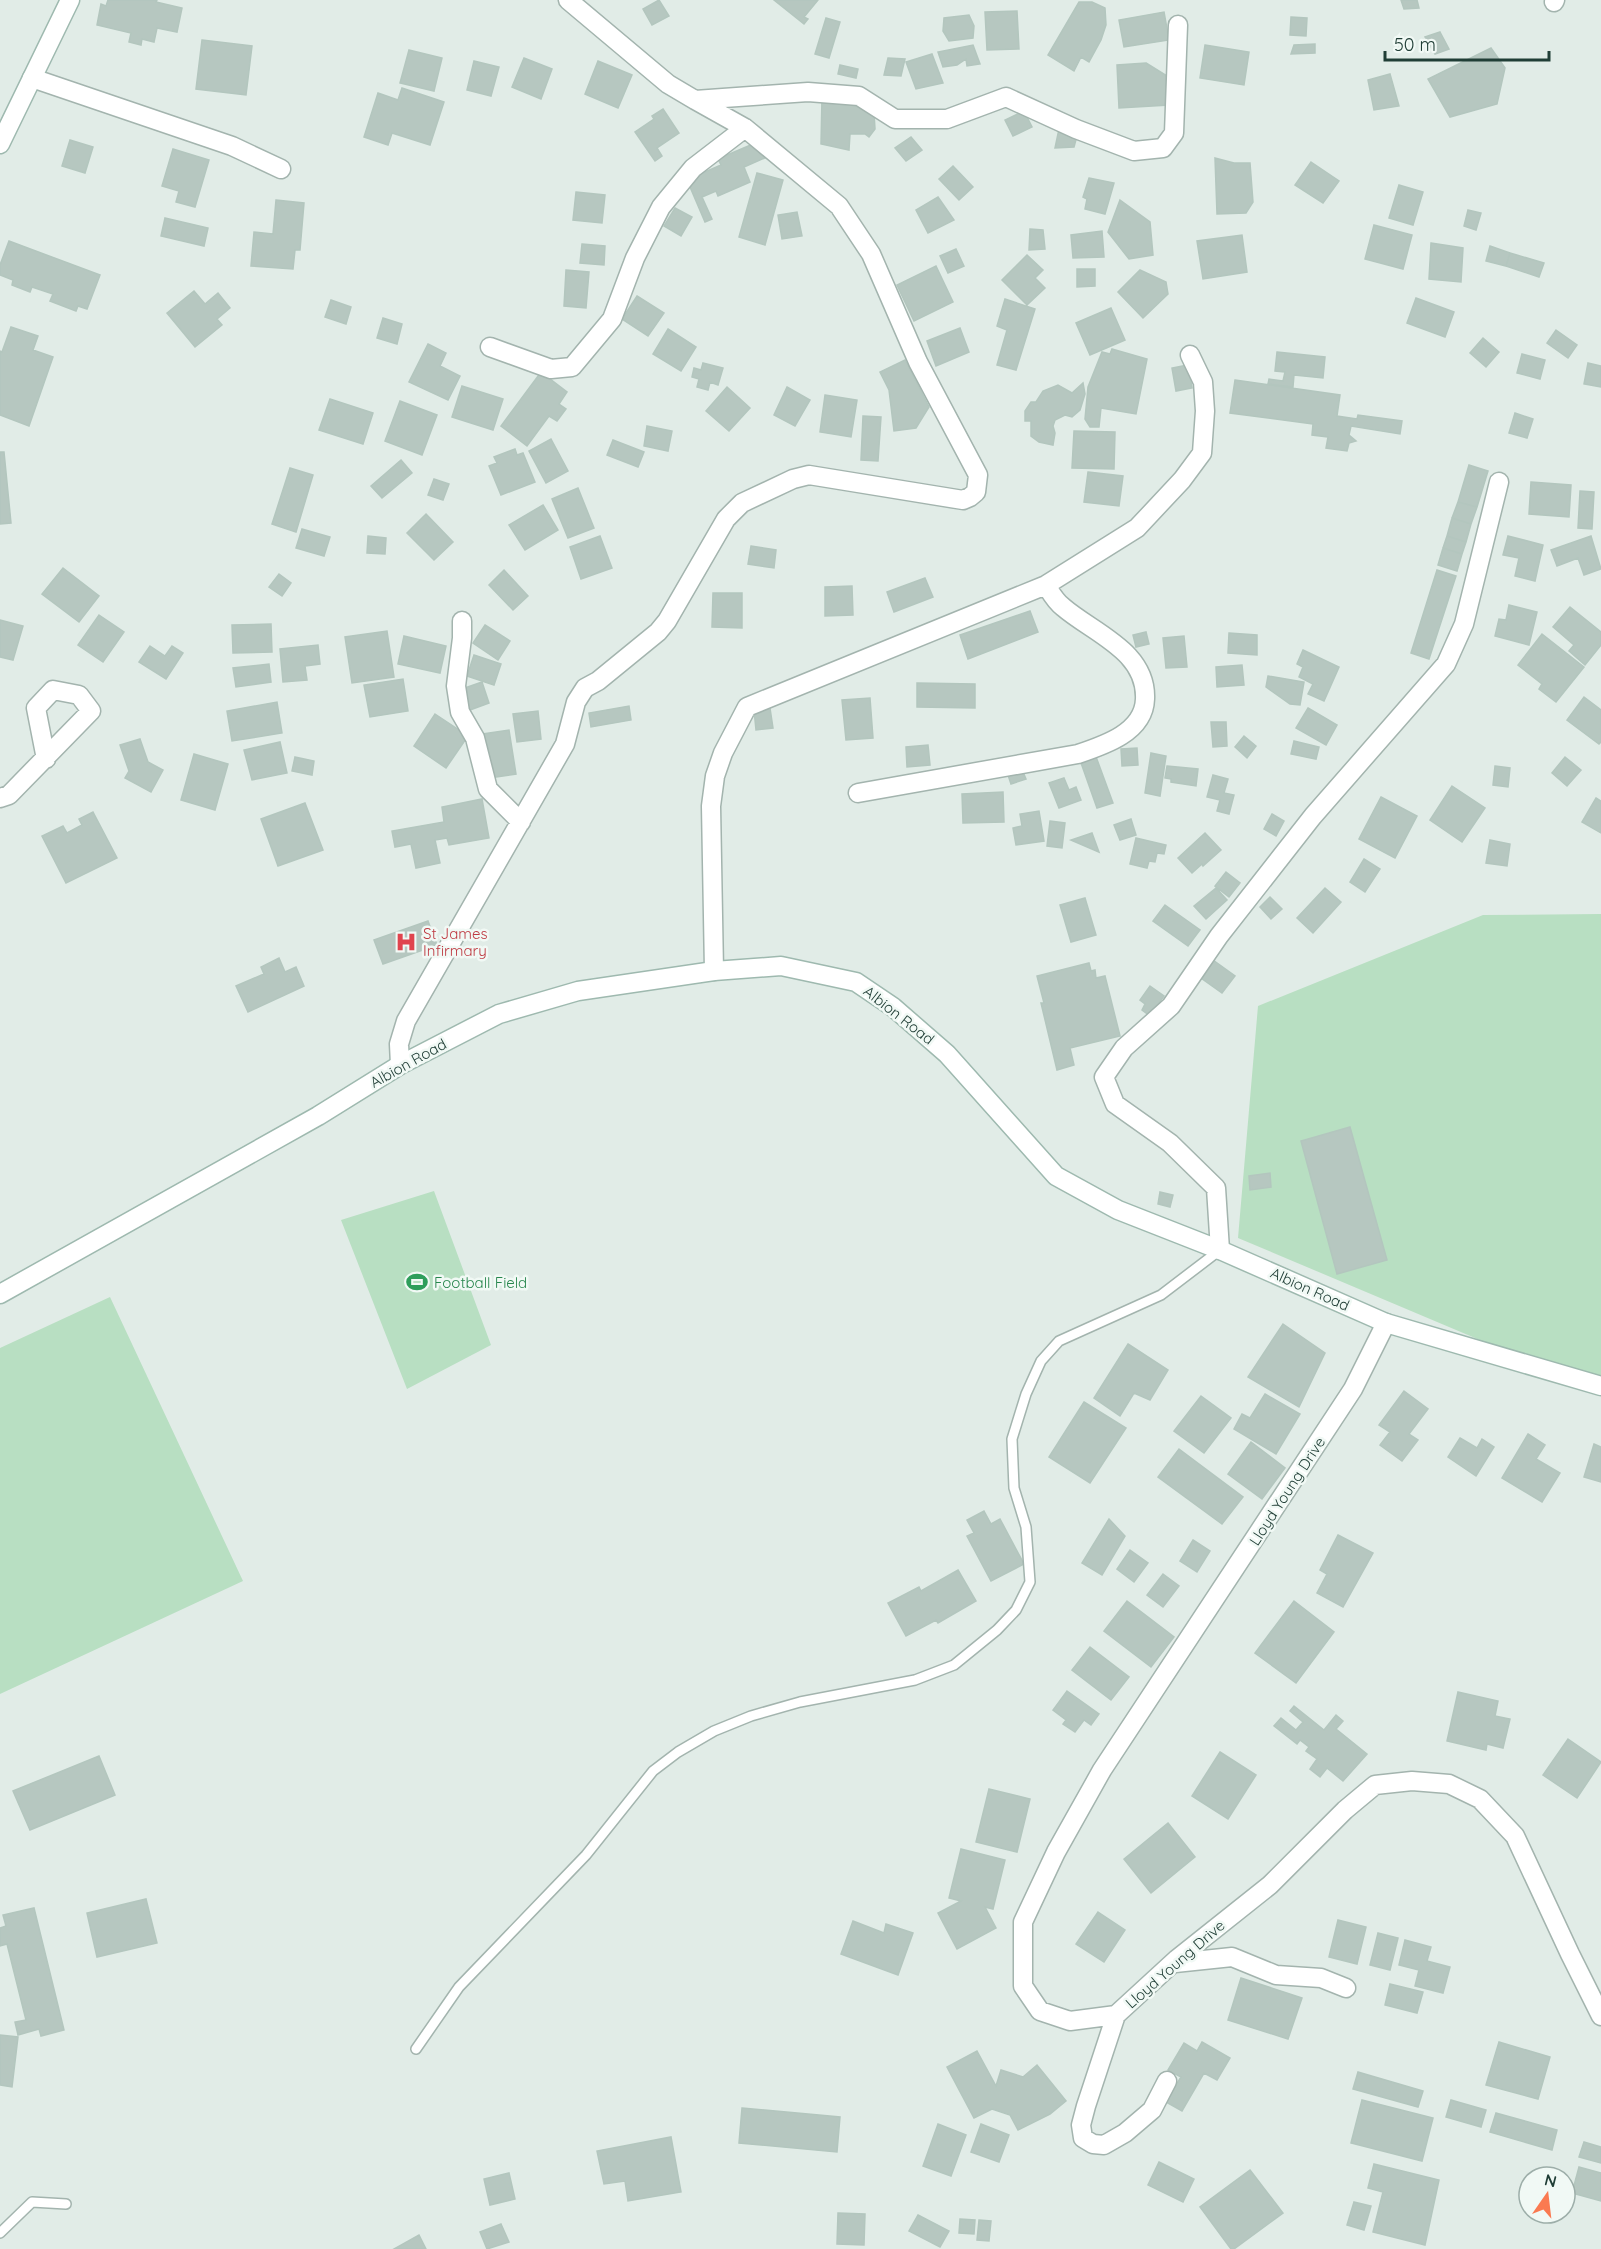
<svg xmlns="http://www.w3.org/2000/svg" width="1601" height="2249" viewBox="0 0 1601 2249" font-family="Quicksand,sans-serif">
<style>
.green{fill:#b8dfc2}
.building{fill:#b6c7c0;stroke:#b3c6be;stroke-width:1.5}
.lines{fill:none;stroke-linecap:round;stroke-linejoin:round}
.lane-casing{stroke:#a3b4ae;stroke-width:12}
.street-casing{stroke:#a3b4ae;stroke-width:21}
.secondary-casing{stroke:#9eb9af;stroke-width:21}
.lane{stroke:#fff;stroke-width:9}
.street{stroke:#fff;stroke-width:18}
.secondary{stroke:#fff;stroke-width:18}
.labels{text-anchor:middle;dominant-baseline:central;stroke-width:5;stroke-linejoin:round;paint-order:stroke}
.health-label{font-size:15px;fill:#be3a42;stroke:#f1f9f5;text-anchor:start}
.street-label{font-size:15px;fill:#203e36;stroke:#f1f9f5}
.leisure-label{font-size:15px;fill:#27864d;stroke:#f1f9f5;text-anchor:start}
</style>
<rect width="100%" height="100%" fill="#e1ece7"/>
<path class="green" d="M1601,914V1391L1238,1238L1258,1006L1483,915Z
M434,1191L491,1345L407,1389L341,1220Z
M110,1297L243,1581L0,1694V1348Z"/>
<path class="building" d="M108,0H157L156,2L182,8L177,32L157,28L154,42L142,39L141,45L129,42L131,33L97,25L101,4L106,6Z
M659,0L669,16L652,25L643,9Z
M774,0H818L804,17L808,19L804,24Z
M1401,0H1417L1419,8L1404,9Z
M1079,2H1092L1105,8L1106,25L1101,40L1089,62L1081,57L1074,71L1048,55Z
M1017,11L1019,49L987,50L985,12Z
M1164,12L1169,40L1124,47L1119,20Z
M969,15L974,26L973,38L949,41L943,31L944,18Z
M1291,17L1307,18L1306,36L1290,35Z
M826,18L840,22L829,58L815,54Z
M1440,32L1449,49L1435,54L1425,37Z
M202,40L252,46L246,95L196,89Z
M1315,44V53L1291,54L1294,45Z
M973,45L980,64L967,66L966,59L957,65L943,67L938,52Z
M1205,45L1249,52L1244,85L1200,78Z
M1491,48L1505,68L1497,104L1450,117L1428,79Z
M409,50L442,58L434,91L400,83Z
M932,54L943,83L916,89L906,62Z
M524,58L552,69L541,99L512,87Z
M888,58L905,59L901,76L884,75Z
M474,61L499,67L491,96L467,90Z
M598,61L632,75L618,108L585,94Z
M1146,63L1167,76L1169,105L1119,108L1117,65Z
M840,65L858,69L856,78L838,74Z
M1390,74L1399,106L1374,110L1368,80Z
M402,88L444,102L430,145L392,133L388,145L364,137L378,93L398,100Z
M822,97L860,105L874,113L875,129L869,137L865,134H850L849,150L821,144Z
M663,109L679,133L657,148L662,156L655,161L635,132L654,119L652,116Z
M1024,111L1032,127L1013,136L1005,120Z
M1059,129L1077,136L1074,147L1055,148Z
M911,137L922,150L906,161L895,148Z
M70,140L93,147L85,173L62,166Z
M760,141L767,157L744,167L750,182L718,196L716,191L702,197L712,219L705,222L687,180L721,165L718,159Z
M173,149L209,160L195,207L176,202L179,191L162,186Z
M1215,158L1234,163H1250L1253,202L1246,213L1217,214Z
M1311,162L1339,181L1323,203L1295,185Z
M953,166L973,187L959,200L939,179Z
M757,173L783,180L765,245L739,237Z
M1089,178L1114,183L1105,214L1085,209L1087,199L1083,197Z
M1399,185L1423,192L1413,225L1389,218Z
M576,192L605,195L602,223L573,220Z
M938,197L954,220L928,233L916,210Z
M276,200L304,203L300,250H295L293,269L251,266L254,232L273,234Z
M1120,200L1150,222L1153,255L1129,259L1108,232Z
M675,208L692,217L681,236L664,226Z
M1468,210L1481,213L1476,230L1464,226Z
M797,212L802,236L782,239L778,215Z
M165,218L208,228L204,246L161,236Z
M1374,225L1412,235L1403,269L1365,259Z
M1030,229L1043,230L1045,249L1029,250Z
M1102,231L1104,257L1073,258L1071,235Z
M1242,235L1247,272L1203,279L1197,241Z
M9,241L100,275L87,309L78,306L76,311L50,301L53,294L32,287L30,292L12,285L13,280L0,275V265Z
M1431,243L1463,248L1461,282L1429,279Z
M582,244L605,246L604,265L580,263Z
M1490,246L1510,253L1506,266L1486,261Z
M956,249L964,266L948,273L940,256Z
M1510,253L1544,263L1539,277L1506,266Z
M1027,255L1043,270L1035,278L1045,288L1027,305L1002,280Z
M936,266L953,302L914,321L897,285Z
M1077,269H1095V286L1077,287Z
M566,270L589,272L586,308L564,306Z
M1140,270L1166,282L1168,294L1143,318L1118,292Z
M194,291L205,304L218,293L230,308L217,319L222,325L195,347L167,313Z
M637,296L664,313L648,336L622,319Z
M1416,298L1454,312L1445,337L1407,323Z
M1005,299L1035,309L1016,370L997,365L1007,330L997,326Z
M331,300L351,307L346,324L325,317Z
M1111,308L1125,340L1090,355L1076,323Z
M383,318L402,324L397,344L377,338Z
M11,327L38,336L33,350L53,357L29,426L0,415V351L2,352Z
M960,328L969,352L936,366L927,341Z
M668,329L696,347L681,371L653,354Z
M1556,330L1577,345L1568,358L1547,343Z
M1483,338L1499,352L1486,367L1470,353Z
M428,344L446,353L440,366L460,376L448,400L409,382Z
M1112,349L1147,359L1136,414L1101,408L1099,427H1090L1085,419L1088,387L1102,352L1110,354Z
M1277,352L1325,357L1323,378L1294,375L1293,387L1268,384L1269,379L1283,381L1285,372L1275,371Z
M1522,354L1545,360L1540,379L1517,373Z
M905,360L929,407L916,428L894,431L889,390L880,372Z
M703,363L723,368L718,385L710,382L708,390L697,387L699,379L692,377L694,368L701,370Z
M1588,363L1601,366V387L1584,384Z
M1188,365L1192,388L1176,391L1172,368Z
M541,372L567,392L559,404L566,409L557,421L549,416L527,446L501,426Z
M1235,380L1340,395L1337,416L1357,419L1358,415L1402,421L1400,434L1351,426L1349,435L1356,441L1349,443L1347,451L1326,448L1328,437L1312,435L1313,424L1230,413Z
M1083,383L1085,394L1080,410L1072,417L1065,415L1055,420L1053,426L1055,433L1053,445L1039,442L1031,436V421H1025V411L1031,402H1036L1043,391L1058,385L1072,393Z
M462,386L503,399L493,430L452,417Z
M727,387L750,408L729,431L706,411Z
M787,387L810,400L795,426L774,415Z
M825,395L857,400L851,437L820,432Z
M330,399L373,413L363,444L319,430Z
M400,401L437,415L422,455L385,441Z
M1515,413L1533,419L1527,438L1509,433Z
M863,416L881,417L878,461L861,460Z
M647,426L672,431L668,451L644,446Z
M1074,431L1115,432L1114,469L1072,468Z
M551,439L568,471L546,483L529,451Z
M613,440L644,452L638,467L607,455Z
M515,449L517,455L523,453L535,482L501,495L489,466L497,463L494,457Z
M0,452H4L11,523L0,524Z
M401,460L412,473L382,498L371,486Z
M1469,465L1488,471L1477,507L1458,502Z
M290,468L313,475L296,532L272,524Z
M1088,472L1123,476L1119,506L1084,502Z
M434,479L449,484L443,500L428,495Z
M1531,482L1571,485L1569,517L1529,514Z
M578,488L594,528L568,538L552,499Z
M1580,491L1594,492L1592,529L1578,528Z
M1458,502L1477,507L1471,524L1452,518Z
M543,505L558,530L525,550L509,525Z
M426,514L453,542L434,560L407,533Z
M1452,518L1471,524L1466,542L1447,536Z
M302,529L330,537L324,556L296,548Z
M368,536L386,538L385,554L367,553Z
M600,536L612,568L581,579L570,547Z
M1447,536L1466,542L1462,554L1443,548Z
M1508,536L1543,545L1535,581L1515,576L1519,558L1503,555Z
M1591,536L1601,569L1584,575L1578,558L1557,566L1551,550Z
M751,546L776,550L774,568L748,564Z
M1443,548L1462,554L1457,571L1438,565Z
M63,568L99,596L79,622L42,594Z
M504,570L528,596L513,610L489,585Z
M1437,570L1456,576L1429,659L1411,653Z
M279,574L291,583L282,596L269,587Z
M925,578L933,597L894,612L887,592Z
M852,586L853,615L825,616V587Z
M713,593H742V628L712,627Z
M1509,605L1537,612L1529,645L1495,636L1499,619L1506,620Z
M1570,607L1601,632V645L1585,665L1569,651L1574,645L1553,627Z
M1030,611L1038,632L968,659L960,635Z
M99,615L124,632L103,662L78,645Z
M0,620L23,626L13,660L0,657Z
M271,624L272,652L233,653L232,625Z
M485,625L510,641L498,660L473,643Z
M387,631L394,677L352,683L345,637Z
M1146,632L1149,644L1136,647L1133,635Z
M1229,633L1257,635V655L1228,653Z
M1542,634L1584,667L1556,702L1539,689L1542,684L1518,665Z
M404,636L446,646L440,673L398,664Z
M1184,636L1187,667L1166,668L1163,638Z
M318,645L320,664L305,666L307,680L283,682L280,649Z
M150,646L165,656L172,646L183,653L166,679L139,662Z
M1303,650L1339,667L1324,701L1308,694L1313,684L1299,677L1303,667L1297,664Z
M474,655L501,664L494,685L467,676Z
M269,664L271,682L236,687L233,668Z
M1242,665L1244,685L1217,687L1216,667Z
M1268,676L1304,682L1300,705L1290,704L1266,687Z
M403,679L408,711L370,717L364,685Z
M482,682L489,703L470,710L462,689Z
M917,683L975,684V708L917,707Z
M1584,697L1601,710V742L1599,744L1567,720Z
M870,698L873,738L846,740L842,700Z
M277,702L282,733L232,741L227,711Z
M629,706L631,720L591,727L589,713Z
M770,708L773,728L756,730L754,710Z
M1308,708L1337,725L1326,745L1296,728Z
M538,711L541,739L517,742L513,714Z
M435,714L468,736L446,768L414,746Z
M1211,722H1226L1227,746L1213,747Z
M509,730L516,774L490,778L483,734Z
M1244,736L1256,746L1247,758L1235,747Z
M140,739L148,762L163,770L151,792L125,778L129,771L120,745Z
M1294,741L1319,747L1316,759L1291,754Z
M280,742L287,773L252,780L244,750Z
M928,745L930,765L907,767L906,747Z
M1137,748L1138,765L1122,766L1121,749Z
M1151,753L1166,756L1160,796L1145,793Z
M194,754L228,764L215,810L181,800Z
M1095,754L1113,803L1097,808L1080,760Z
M295,757L314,761L312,775L292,771Z
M1565,757L1581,770L1567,786L1552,773Z
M1167,766L1198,769L1196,786L1171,782V779L1165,778Z
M1495,766L1510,768L1508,787L1493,785Z
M1015,769L1016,774L1023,772L1026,779L1011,784L1007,772Z
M1213,775L1228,779L1224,793L1234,795L1229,814L1217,811L1220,800L1207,797Z
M1064,778L1069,790L1076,787L1081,800L1059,808L1049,783Z
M1452,786L1485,808L1462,842L1430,820Z
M1003,792L1004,822L963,823L962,794Z
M1381,797L1417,816L1395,858L1359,839Z
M1596,798L1601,801V833L1582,822Z
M482,799L489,838L449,845L447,838L435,840L440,863L416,868L411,844L395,847L392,831L444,822L442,807Z
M305,803L323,850L278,866L261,819Z
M1039,811L1044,841L1016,845L1013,828L1022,826L1020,814Z
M93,812L117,858L66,883L42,836L63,826L67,833L82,825L79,819Z
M1272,814L1284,821L1276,836L1264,829Z
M1131,819L1136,835L1120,840L1114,825Z
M1050,821L1065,823L1062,848L1047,846Z
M1092,833L1099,852L1071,840Z
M1205,833L1221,850L1203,866L1202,864L1192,873L1178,858Z
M1136,838L1166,845L1164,854L1157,853L1155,862L1149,861L1147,868L1130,864Z
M1490,840L1510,844L1507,866L1486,863Z
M1364,859L1380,869L1365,892L1350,882Z
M1226,872L1240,883L1229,897L1215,886Z
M1216,888L1227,900L1206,919L1194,906Z
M1325,888L1341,902L1313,933L1297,918Z
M1270,897L1282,909L1271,919L1260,907Z
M1085,898L1096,935L1071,942L1060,905Z
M1165,905L1200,930L1188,946L1153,921Z
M428,921L437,945L383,964L374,940Z
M279,958L285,972L296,967L304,986L248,1012L236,986L264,974L261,967Z
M1213,960L1235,976L1222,993L1201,978Z
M1089,963L1091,971L1095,970L1096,978L1105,976L1120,1036L1070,1048L1074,1065L1057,1070L1041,1003H1044L1037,976Z
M1150,986L1164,996L1150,1016L1142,1010L1145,1004L1140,1000Z
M1350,1127L1387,1260L1337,1274L1301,1141Z
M1270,1173L1271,1187L1250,1190L1249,1176Z
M1160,1192L1173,1195L1170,1207L1158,1204Z
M1283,1324L1325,1353L1299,1407L1248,1377Z
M1128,1344L1168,1370L1150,1400L1134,1393L1120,1416L1094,1398Z
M1404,1391L1428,1409L1409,1434L1418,1440L1402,1461L1380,1445L1390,1432L1379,1425Z
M1265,1394L1300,1414L1276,1454L1234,1429L1242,1414L1250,1418Z
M1201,1396L1231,1418L1204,1453L1174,1431Z
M1084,1402L1126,1428L1090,1483L1049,1457Z
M1528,1434L1545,1445L1536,1459L1560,1473L1542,1502L1502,1478Z
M1460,1438L1477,1448L1482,1439L1494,1447L1476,1476L1448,1457Z
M1251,1442L1285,1468L1262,1499L1228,1474Z
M1594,1444L1601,1447V1482L1584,1477Z
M1179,1449L1243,1497L1222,1524L1158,1477Z
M984,1511L991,1524L1000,1519L1024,1564L991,1581L967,1536L974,1533L967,1520Z
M1109,1519L1125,1536L1102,1575L1082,1563Z
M1338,1535L1373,1553L1343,1607L1317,1593L1327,1574L1320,1570Z
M1193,1540L1210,1551L1197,1572L1180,1561Z
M1130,1550L1148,1563L1134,1582L1117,1569Z
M958,1570L976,1601L938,1623L936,1620L906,1636L888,1603L919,1587L921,1591Z
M1163,1574L1179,1586L1163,1607L1147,1595Z
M1127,1601L1174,1637L1151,1667L1104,1631Z
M1294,1601L1334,1632L1296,1683L1255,1653Z
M1090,1647L1129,1677L1111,1700L1072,1670Z
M1067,1691L1099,1714L1091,1725L1084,1720L1075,1732L1063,1724L1066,1720L1053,1710Z
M1458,1692L1498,1701L1495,1716L1510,1719L1503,1748L1487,1744L1486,1750L1447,1741Z
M1294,1706L1324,1730L1336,1715L1343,1721L1336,1729L1367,1754L1343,1781L1327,1768L1320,1777L1310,1769L1317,1759L1306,1751L1309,1747L1300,1740L1297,1744L1274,1726L1281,1718L1296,1730L1303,1722L1290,1711Z
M1568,1739L1601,1762L1577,1798L1543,1775Z
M1220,1752L1256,1775L1228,1819L1192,1796Z
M99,1756L115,1795L30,1830L13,1791Z
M989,1789L1030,1799L1017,1852L976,1842Z
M1168,1823L1195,1857L1151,1893L1124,1859Z
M961,1849L1005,1860L993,1909L985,1907L996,1928L957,1949L938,1913L961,1901L949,1898Z
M146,1899L157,1943L97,1957L87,1913Z
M34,1908L64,2030L41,2036L39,2029L18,2035L15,2022L26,2020L7,1944L0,1946V1928L6,1926L3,1915Z
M1098,1912L1125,1930L1104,1962L1076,1944Z
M1338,1920L1366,1927L1357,1964L1329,1957Z
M853,1921L884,1933L886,1924L913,1933L898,1975L841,1954Z
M1378,1933L1398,1938L1390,1970L1370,1965Z
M1405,1940L1431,1947L1427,1961L1450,1967L1443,1993L1415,1986L1419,1970L1399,1965Z
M1241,1978L1302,1998L1288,2039L1228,2020Z
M1390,1984L1423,1992L1417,2013L1385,2005Z
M0,2035L18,2037L12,2087L0,2085Z
M1202,2042L1230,2058L1217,2080L1204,2073L1182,2111L1166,2102L1181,2077L1168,2070L1184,2043L1197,2051Z
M1499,2042L1550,2057L1538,2099L1486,2085Z
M977,2051L996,2086L1001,2070L1023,2077L1037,2065L1066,2101L1050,2114L1018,2130L1010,2115L992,2109L974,2118L947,2067Z
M1358,2072L1423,2091L1418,2107L1353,2089Z
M1362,2100L1433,2118L1422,2161L1351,2143Z
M1451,2100L1486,2110L1481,2127L1446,2117Z
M742,2108L840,2117L837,2152L739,2143Z
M1496,2113L1557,2130L1552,2150L1490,2132Z
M938,2124L966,2135L951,2176L923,2166Z
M981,2124L1009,2135L999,2162L971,2152Z
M671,2137L681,2192L628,2201L625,2181L604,2184L597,2151Z
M1584,2142L1601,2147V2163L1579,2157Z
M1159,2162L1194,2179L1183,2202L1148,2185Z
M1374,2164L1439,2180L1425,2245L1373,2232L1383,2192L1368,2188Z
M1579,2167L1601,2173V2201L1572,2193Z
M1250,2170L1283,2213L1234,2249H1231L1200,2207Z
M509,2173L515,2199L490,2205L484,2179Z
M1354,2202L1371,2206L1364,2230L1347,2225Z
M838,2213L865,2214L864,2245L837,2244Z
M918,2215L949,2231L940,2247L909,2231Z
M960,2219L975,2220L974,2234L959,2233Z
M979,2220L991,2221L989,2241L977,2240Z
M501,2224L509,2242L487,2249L480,2232Z
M419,2235L426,2249H394Z"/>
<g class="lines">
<defs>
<path id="lane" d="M416,2049L459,1987L586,1855L653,1771L678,1752L714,1731L751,1716L800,1702L915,1680L954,1665L997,1630L1016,1610L1030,1582L1026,1527L1014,1488L1012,1439L1026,1394L1041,1361L1059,1341L1161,1295L1220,1250
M0,2233L32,2202L66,2204"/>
<path id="street" d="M568,0L668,84L695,100L808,92L859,96L895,119H947L1006,97L1076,129L1134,151L1163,148L1174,133L1178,25
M1554,2L1555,0
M32,78L232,146L281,169
M490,347L551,369L572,367L612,319L635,258L661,207L693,168L745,128
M462,621V638L456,686L460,712L475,738L488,789L521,822
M858,793L1078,754C1105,745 1144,732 1145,699C1147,651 1093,633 1063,607C1055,601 1051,593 1046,585
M0,798L9,795L91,711L79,695L53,690L36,708L46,759
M714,971L711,806L715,776L723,753L747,707L1046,585L1137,528L1182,480L1202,453L1205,411L1203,382L1190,355
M400,1065L399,1044L406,1021L565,744L576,702L585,688L598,681L658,632L667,621L726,519L742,503L793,479L809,475L963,500L970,497L976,492L978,475L918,362L871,254L839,206L745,128L695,100
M1220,1250L1216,1188L1170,1143L1115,1104L1104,1077L1124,1048L1171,1006L1219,936L1313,816L1446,664L1464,624L1499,482
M1386,1323L1353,1389L1102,1770L1056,1852L1023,1922V1986L1040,2011L1070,2021L1116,2015L1177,1959L1270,1885L1345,1810L1375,1785L1412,1781L1449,1784L1480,1799L1515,1836L1570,1954L1601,2016
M1175,1963L1232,1957L1276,1975L1321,1978L1346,1988
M1116,2015L1086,2106L1081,2125L1083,2138L1093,2144L1104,2145L1125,2133L1152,2110L1167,2081"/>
<path id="secondary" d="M0,144L70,0
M0,1294L318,1116L400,1065L499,1014L578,991L714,971L781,966L856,982L893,1007L947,1054L1056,1176L1118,1210L1220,1250L1386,1323L1601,1386"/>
</defs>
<use href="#lane" class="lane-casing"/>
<use href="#street" class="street-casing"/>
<use href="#secondary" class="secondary-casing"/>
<use href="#lane" class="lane"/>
<use href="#street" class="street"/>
<use href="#secondary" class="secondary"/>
</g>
<defs>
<symbol id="hospital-bare" viewBox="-9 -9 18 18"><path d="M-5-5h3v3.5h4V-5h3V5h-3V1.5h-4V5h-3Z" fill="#e0444e" stroke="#f1f9f5" stroke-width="2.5" paint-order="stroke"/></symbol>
<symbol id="stadium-bare" viewBox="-9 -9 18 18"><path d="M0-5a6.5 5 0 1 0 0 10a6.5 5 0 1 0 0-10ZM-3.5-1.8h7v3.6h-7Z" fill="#2e9e5b" stroke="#f1f9f5" stroke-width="2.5" paint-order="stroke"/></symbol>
</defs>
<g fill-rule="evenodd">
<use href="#hospital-bare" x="391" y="927" width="30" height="30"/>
<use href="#stadium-bare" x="402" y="1267" width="30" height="30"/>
</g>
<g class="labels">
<g class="health-label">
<text x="423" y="933">St James<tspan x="423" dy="17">Infirmary</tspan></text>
</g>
<g class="street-label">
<text transform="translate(899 1015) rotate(38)">Albion Road</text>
<text transform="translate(408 1063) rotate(-29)">Albion Road</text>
<text transform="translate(1310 1289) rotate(24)">Albion Road</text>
<text transform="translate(1287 1491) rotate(-57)">Lloyd Young Drive</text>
<text transform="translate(1175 1964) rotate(-41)">Lloyd Young Drive</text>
</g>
<g class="leisure-label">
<text x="434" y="1282">Football Field</text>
</g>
</g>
<g transform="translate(1547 2195) rotate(14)"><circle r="28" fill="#f1f9f5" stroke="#9daea9" stroke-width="1.5"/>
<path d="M0-4.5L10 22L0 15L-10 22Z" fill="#fa7a51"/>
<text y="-9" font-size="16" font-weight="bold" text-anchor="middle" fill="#203e36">N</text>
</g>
<path d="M1385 51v9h164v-9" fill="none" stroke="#203e36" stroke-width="3"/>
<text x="1394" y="51" font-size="18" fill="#203e36" stroke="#f1f9f5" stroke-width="4.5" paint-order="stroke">50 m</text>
</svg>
